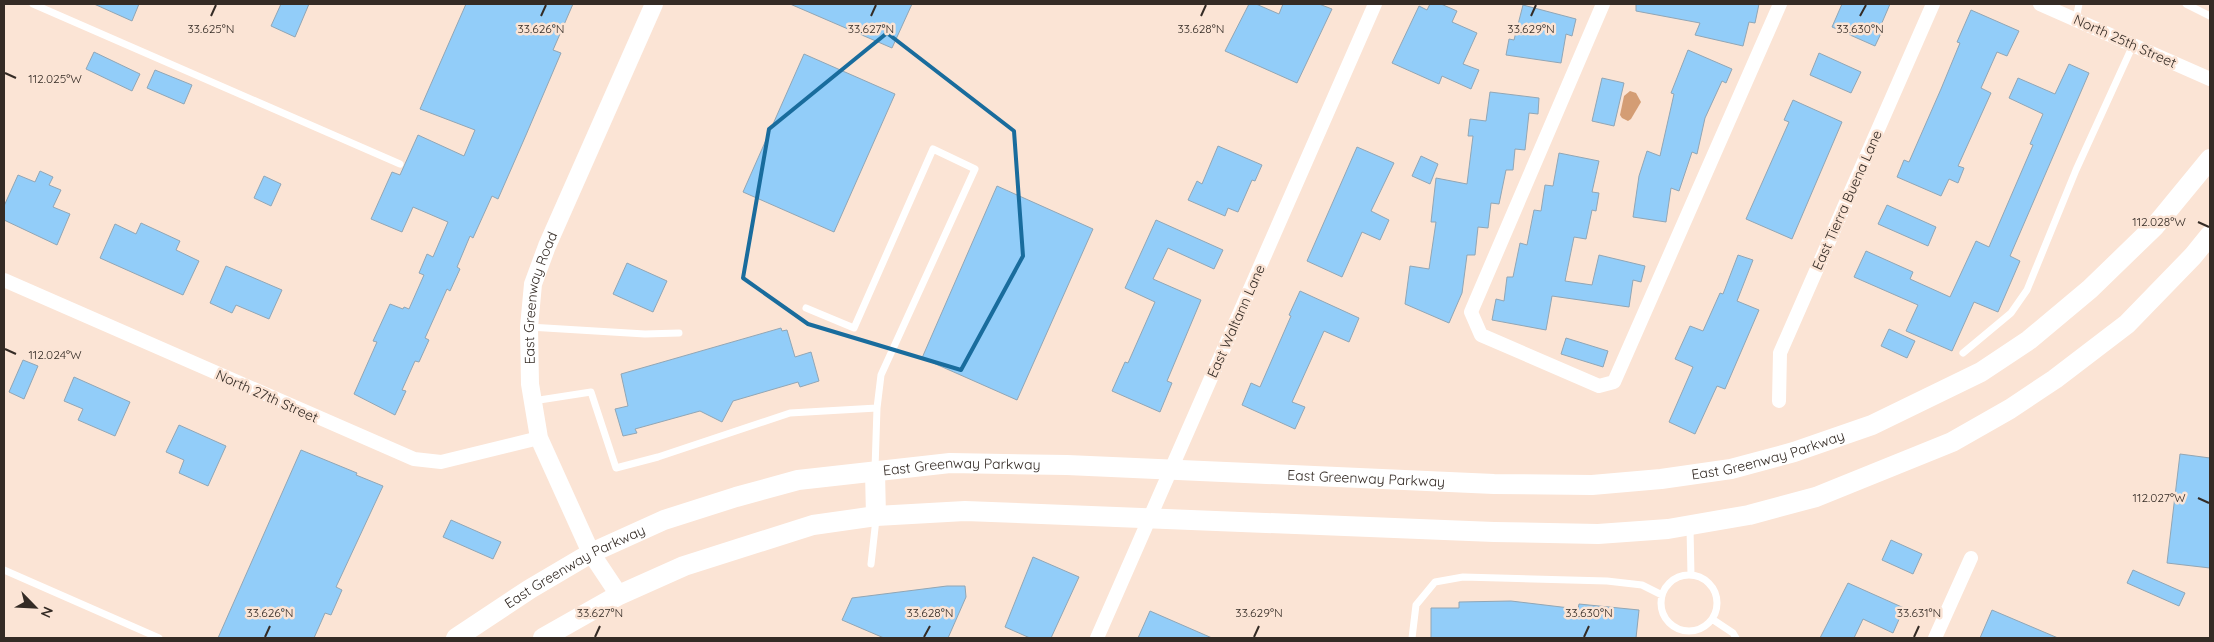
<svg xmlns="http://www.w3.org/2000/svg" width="2214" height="642" viewBox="0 0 2214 642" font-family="Quicksand,sans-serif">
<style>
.water{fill:#d49d74}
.building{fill:#92cdf9;stroke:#91a6b5}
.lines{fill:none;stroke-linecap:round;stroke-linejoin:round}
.service{stroke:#fff;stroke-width:7}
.minor{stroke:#fff;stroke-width:14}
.tertiary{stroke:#fff;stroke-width:18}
.secondary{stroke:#fff;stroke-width:20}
.marked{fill:none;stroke:#196c9d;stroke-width:4;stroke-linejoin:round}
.ticks{fill:none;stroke:#342b25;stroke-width:2}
.labels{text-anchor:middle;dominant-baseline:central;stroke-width:5;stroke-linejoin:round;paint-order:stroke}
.street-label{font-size:14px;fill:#342b25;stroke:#fbe4d5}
.ticks-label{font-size:12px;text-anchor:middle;fill:#342b25;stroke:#fbe4d5;stroke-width:5;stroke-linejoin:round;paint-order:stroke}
</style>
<rect width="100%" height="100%" fill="#fbe4d5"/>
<path class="water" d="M1630,91L1636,93L1641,102L1631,119L1628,121L1622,118L1620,115L1624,96Z"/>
<path class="building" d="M94,4H139L132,21Z
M281,4H309L295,37L271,26Z
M466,4H573L553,50L561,53L526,135L498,199L492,196L473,238L470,236L457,267L460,269L450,291L447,289L434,318L425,338L429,340L419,362L415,361L402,390L406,391L395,415L354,394L377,342L373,341L390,304L403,309L404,307L409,309L424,275L419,273L427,254L433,257L448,222L413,207L402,232L371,219L392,172L400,175L418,135L464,156L475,130L420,109Z
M790,4H912L892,48Z
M1249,4H1256L1279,14L1283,4H1319L1332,9L1297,83L1225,51Z
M1430,4H1441L1457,11L1452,22L1477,33L1463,64L1479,70L1471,89L1442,76L1439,84L1392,63L1419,6L1427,10Z
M1636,4H1759L1755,23L1749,22L1743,46L1695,35L1700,23L1636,11Z
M1842,4H1890L1881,25L1884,27L1875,46L1832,27Z
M1523,5L1576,19L1572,36L1566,34L1561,63L1506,55L1509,39L1514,40Z
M1971,10L2019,31L2007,56L1997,52L1981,88L1991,93L1958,166L1964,168L1958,183L1949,179L1941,196L1897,177L1904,160L1909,162L1941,89L1960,43L1957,42Z
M1688,50L1732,69L1726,83L1722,81L1705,118L1697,154L1692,152L1679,191L1671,188L1666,222L1633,217L1639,176L1647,151L1660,156L1674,94L1671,93Z
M94,52L140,74L132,91L86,69Z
M1819,53L1861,72L1851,93L1810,75Z
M804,54L895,94L834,232L743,192Z
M2069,64L2089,73L2010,256L2020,261L1998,312L1974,302L1952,351L1906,331L1918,305L1854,277L1866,251L1913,272L1910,279L1950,297L1976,241L1989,247L2033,145L2030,144L2043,114L2009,98L2018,78L2055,94Z
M155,70L192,85L184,104L147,88Z
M1602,78L1624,83L1614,126L1592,121Z
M1490,92L1539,98L1538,114L1529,113L1525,150L1515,149L1513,170H1506L1499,204L1491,203L1488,228L1478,227L1475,255H1467L1462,293L1449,323L1405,304L1410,266L1429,269L1436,222H1431L1436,178L1467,184L1473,136H1468L1470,119L1486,121Z
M1793,100L1842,122L1792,239L1746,219L1789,122L1784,120Z
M1218,146L1262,165L1255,181L1252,180L1238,212L1228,208L1225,216L1188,200L1197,181L1202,184Z
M1357,147L1394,163L1371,211L1389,220L1380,240L1362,232L1342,277L1307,261Z
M1559,153L1599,161L1592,192L1599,193L1596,211L1592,210L1586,239L1574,237L1565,281L1592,285L1599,255L1645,266L1641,282L1633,280L1629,307L1552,296L1546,330L1492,320L1496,299L1504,301L1507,277H1513L1520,243L1527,245L1534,210L1541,211L1545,185L1553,186Z
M1421,156L1438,164L1430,184L1412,176Z
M40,171L53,177L49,185L61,190L53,207L70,214L57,245L4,220V206L18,175L35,182Z
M264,176L281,184L271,206L254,198Z
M997,186L1093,229L1017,400L922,358Z
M1887,205L1936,227L1928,246L1878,224Z
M1156,220L1223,250L1214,269L1168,248L1153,279L1201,300L1167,381L1172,383L1160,412L1112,391L1125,362L1128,363L1155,302L1125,288Z
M141,223L180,241L176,250L199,261L183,295L100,258L115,224L136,234Z
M1738,255L1753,260L1737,301L1759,310L1725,389L1717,386L1695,434L1669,422L1693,367L1675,359L1690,326L1703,331L1720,293L1723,294Z
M627,263L667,281L653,312L613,294Z
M226,266L282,290L269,319L236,305L232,313L210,303Z
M1300,291L1359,318L1349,342L1324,331L1292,402L1305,407L1295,429L1242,405L1251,383L1260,387L1291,316L1289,315Z
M781,328L782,331L787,330L795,357L811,352L819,381L800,387L798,382L733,401L722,422L700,411L635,429L637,433L623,436L615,409L628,406L621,374Z
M1889,329L1915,341L1907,358L1881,346Z
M1566,338L1608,351L1603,367L1561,354Z
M23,360L38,366L24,399L9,392Z
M74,377L130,402L115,436L78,420L83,409L64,401Z
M179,425L226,446L208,486L179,473L184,460L166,452Z
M301,450L357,473L356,475L383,486L336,587L342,590L331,615L325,613L314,638H218Z
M2180,454L2210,458V568L2167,563Z
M451,520L501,542L493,559L443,537Z
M1891,540L1922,554L1913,574L1882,560Z
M1033,557L1079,577L1051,638H1030L1005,627Z
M2133,570L2185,593L2179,606L2127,583Z
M1848,583L1904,608L1893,633L1863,619L1854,638H1820Z
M947,586H965L966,597L948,638H884L842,620L852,598Z
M1511,601L1578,609L1579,604L1639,610L1636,638H1431V608H1459V602Z
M1992,610L2058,638H1980Z
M1150,611L1212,638H1138Z"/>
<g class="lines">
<path class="service" d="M33,4L400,164
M2186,4L2210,16
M2076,19L2079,4
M806,308L854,328L933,149L975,169L881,375L877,408L875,469
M529,327L645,334L679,333
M1963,353L2011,313L2027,290L2076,170L2133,45
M533,401L591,392L616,468L658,457L790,413L877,408
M1690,528L1691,575
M871,564L876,519
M4,570L159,638
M1661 603a28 28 0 1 1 56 0a28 28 0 1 1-56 0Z
M1712,619L1733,633L1736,638
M1412,638L1416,605L1435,582L1463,577L1607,581L1642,585L1662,595"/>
<path class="minor" d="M1603,4L1471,312L1481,335L1599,386L1614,382L1780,4
M2040,4L2210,79
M4,280L414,459L441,462L539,438
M1779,401L1780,353L1933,4
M1097,638L1375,4
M1935,638L1971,558"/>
<path class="tertiary" id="s1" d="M619,595L591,553L539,438L530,384L529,327L533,284L547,246L654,4"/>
<g class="secondary">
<path d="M875,472L876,516"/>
<path id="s2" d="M456,638L530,589L591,553L664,520L736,497L798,480L950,463L1067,465L1494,484L1592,485L1661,479L1731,469L1794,452L1872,425L1981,372L2029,340L2090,289L2155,226L2210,159"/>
<path d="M543,638L619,595L684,566L813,525L876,516L965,511L1494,532L1598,534L1668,529L1749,515L1816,497L1952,442L2010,409L2055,379L2127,324L2193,256L2210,235"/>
</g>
</g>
<path class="marked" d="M887,33L1014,131L1023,256L961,370L808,324L743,278L769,129Z"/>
<path class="ticks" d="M211,16L216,5M541,16L546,5M871,16L876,5M1201,16L1206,5M1531,16L1536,5M1860,16L1866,5M5,73L16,78M2198,222L2209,227M5,349L16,354M2198,498L2209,503M265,637L270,626M595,637L600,626M924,637L930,626M1254,637L1259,626M1584,637L1589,626M1914,637L1919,626"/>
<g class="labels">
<g class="street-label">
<text transform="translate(2125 41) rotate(24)">North 25th Street</text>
<text transform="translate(1847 200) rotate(-66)">East Tierra Buena Lane</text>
<text stroke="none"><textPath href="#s1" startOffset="319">East Greenway Road</textPath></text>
<text transform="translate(1236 321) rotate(-66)">East Waltann Lane</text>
<text transform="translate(267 396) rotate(24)">North 27th Street</text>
<text stroke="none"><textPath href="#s2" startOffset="1354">East Greenway Parkway</textPath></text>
<text stroke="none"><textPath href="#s2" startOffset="544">East Greenway Parkway</textPath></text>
<text stroke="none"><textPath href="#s2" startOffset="949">East Greenway Parkway</textPath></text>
<text stroke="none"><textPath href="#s2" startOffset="139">East Greenway Parkway</textPath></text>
</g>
</g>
<g class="ticks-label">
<text x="211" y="33">33.625°N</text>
<text x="541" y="33">33.626°N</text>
<text x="871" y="33">33.627°N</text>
<text x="1201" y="33">33.628°N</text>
<text x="1531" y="33">33.629°N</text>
<text x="1860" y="33">33.630°N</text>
<text x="55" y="83">112.025°W</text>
<text x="2159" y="226">112.028°W</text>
<text x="55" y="359">112.024°W</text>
<text x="2159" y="502">112.027°W</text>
<text x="270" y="617">33.626°N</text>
<text x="600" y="617">33.627°N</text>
<text x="930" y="617">33.628°N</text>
<text x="1259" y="617">33.629°N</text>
<text x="1589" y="617">33.630°N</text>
<text x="1919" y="617">33.631°N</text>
</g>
<rect width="2214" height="642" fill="none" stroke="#342b25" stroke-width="10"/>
<g transform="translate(35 607) rotate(114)" stroke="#fbe4d5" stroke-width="4" paint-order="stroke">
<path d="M0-4L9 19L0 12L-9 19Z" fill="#342b25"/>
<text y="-8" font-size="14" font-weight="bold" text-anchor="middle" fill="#342b25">N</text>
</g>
</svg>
